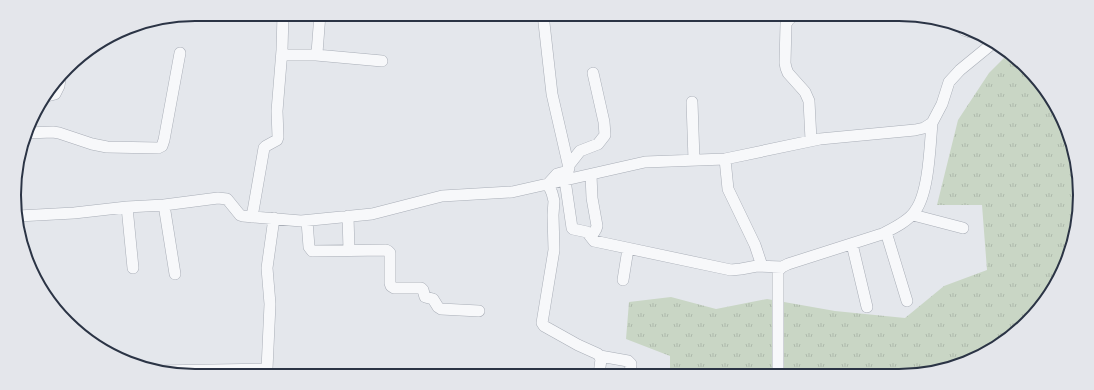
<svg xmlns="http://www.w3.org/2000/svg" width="1094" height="390" viewBox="0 0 1094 390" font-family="'Public Sans',sans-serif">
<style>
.grass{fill:url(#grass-tufts)}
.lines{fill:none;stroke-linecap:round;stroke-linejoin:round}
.minor-casing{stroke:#a9aeb7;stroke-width:12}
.minor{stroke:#f7f8fa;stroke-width:11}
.rim{fill:none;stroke:#2b3445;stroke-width:2}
</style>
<defs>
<pattern id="grass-tufts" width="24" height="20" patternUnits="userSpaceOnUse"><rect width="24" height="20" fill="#c9d6c5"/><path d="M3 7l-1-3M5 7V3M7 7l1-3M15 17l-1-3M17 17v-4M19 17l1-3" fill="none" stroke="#adb8ab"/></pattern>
</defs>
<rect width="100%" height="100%" fill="#e4e7ec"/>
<path class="grass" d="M1010,52L1056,104L1078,171L1074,242L1056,286L1019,331L979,357L923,374L670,375V356L626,339L629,302L671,297L716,309L767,299L835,311L905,318L944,286L987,270L982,205H937L958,120L989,73Z"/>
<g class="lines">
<defs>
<path id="minor" d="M543,14L552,94L569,168L568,171L557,174L548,184L552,193L554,201L553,215L554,250L542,323L544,326L578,345L598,354L601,359L599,375
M802,14C794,16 790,16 786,24L785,63L786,68L788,73L805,92L809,101L811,140
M963,29L964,30L970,32
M282,55H316L317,53L320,14
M316,55L382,61
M47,96L55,94L59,86L60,79
M692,102L694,160
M27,133L53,132L59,133L92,144L107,147L158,148L162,146L164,140L180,53
M725,159L728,189L755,245L762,266
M569,165L580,151L598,144L605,135L604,122L593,73
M591,175L592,198L597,226L596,229L591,237
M565,180L572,228L573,229L587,232L594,241L731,270L741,269L757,266L782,267
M164,205L175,274
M127,207L133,268
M913,215L963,228
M18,216L74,213L127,207L164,205L218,198L227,199L240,215L243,216L301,221L372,214L442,196L512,192L645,162L725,159L820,139L915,130L924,128L932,123L942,104L949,82L960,70L993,43
M348,216L349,250
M252,217L264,148L266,146L277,140L278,137L277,111L282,50L283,14
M307,221L309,247L312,251L386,250L388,251L390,253V283L391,286L394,288H421L423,290L425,297L433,299L438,307L441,309L479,311
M886,232L907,301
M852,244L867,307
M623,280L628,249
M600,356L628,361L631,364L630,375
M156,371L267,369
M778,375V271L782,267L788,264L882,234C892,229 909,221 915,211C929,193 930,145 932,123
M268,376L267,369L270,304L267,268L274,218"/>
</defs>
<use href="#minor" class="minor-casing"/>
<use href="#minor" class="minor"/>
</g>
<path d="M0 0H1094V390H0ZM195 21H899A174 174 0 0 1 1073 195V195A174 174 0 0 1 899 369H195A174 174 0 0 1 21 195V195A174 174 0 0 1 195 21Z" fill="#e4e6eb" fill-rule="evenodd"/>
<path class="rim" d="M195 21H899A174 174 0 0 1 1073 195V195A174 174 0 0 1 899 369H195A174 174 0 0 1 21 195V195A174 174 0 0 1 195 21Z"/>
</svg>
